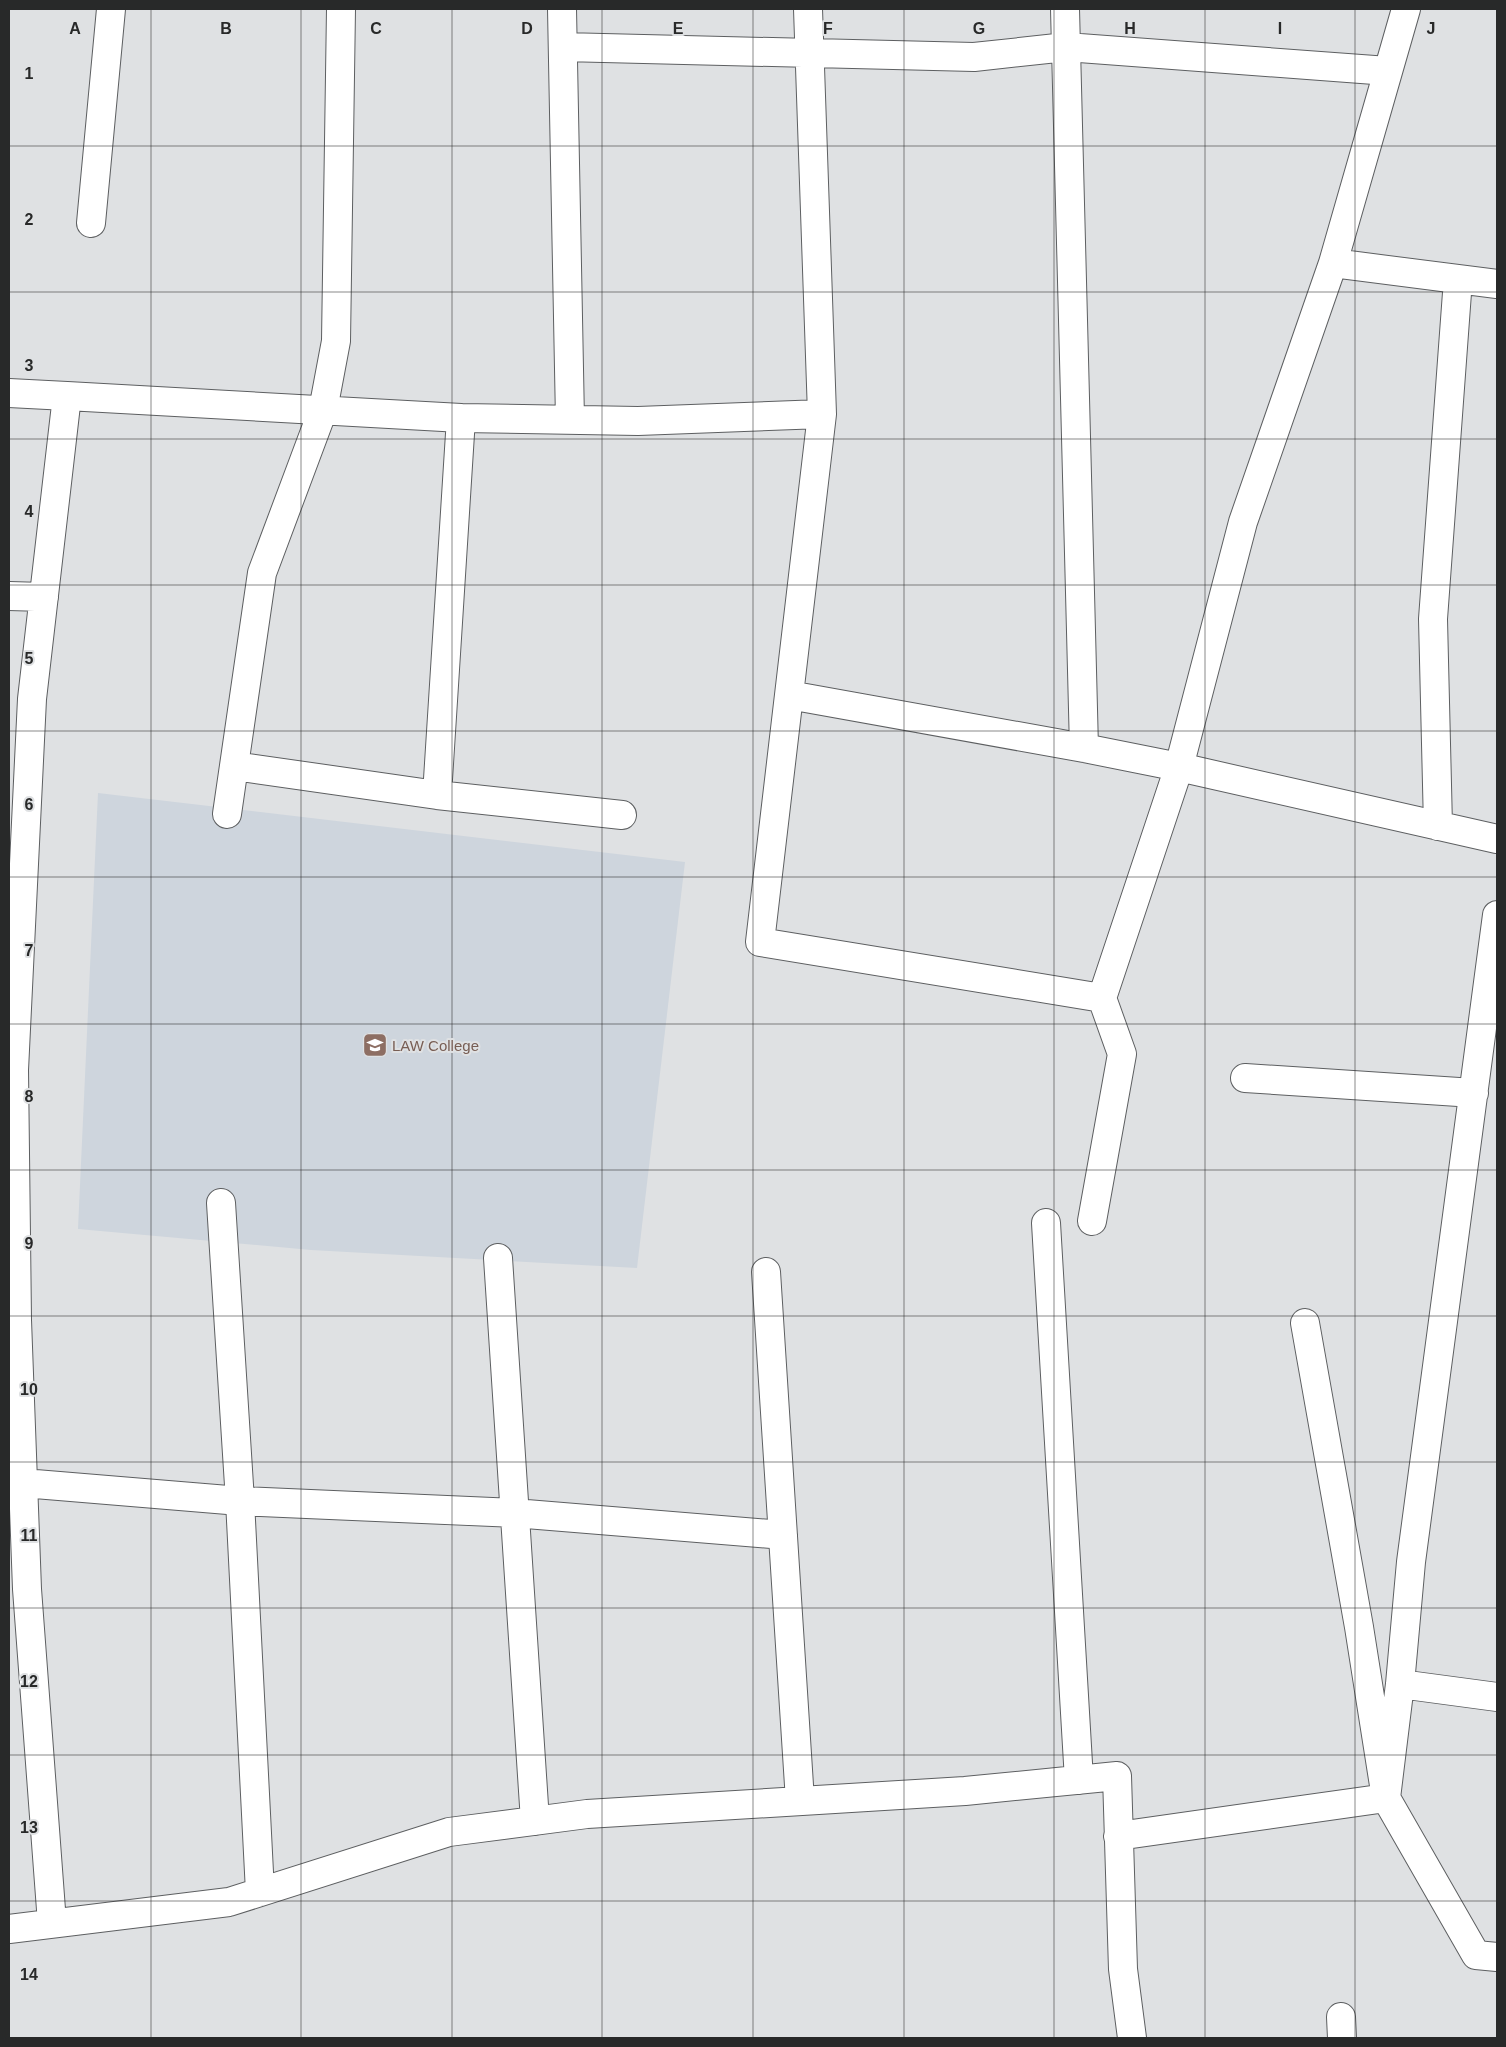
<svg xmlns="http://www.w3.org/2000/svg" width="1506" height="2047" viewBox="0 0 1506 2047" font-family="Helvetica,sans-serif">
<style>
.built{fill:#ced5dd}
.lines{fill:none;stroke-linecap:round;stroke-linejoin:round}
.street-casing{stroke:#5d5f61;stroke-width:30}
.street{stroke:#fff;stroke-width:28}
.grid{fill:none;stroke:#282929;stroke-width:1;stroke-opacity:0.55}
.labels{text-anchor:middle;dominant-baseline:central;stroke-width:4;stroke-linejoin:round;paint-order:stroke}
.education-label{font-size:15px;fill:#785e54;stroke:#dfe1e3;text-anchor:start}
.grid-label{font-size:16px;text-anchor:middle;font-weight:bold;fill:#282929;stroke:#dfe1e3;stroke-width:4;stroke-linejoin:round;paint-order:stroke}
</style>
<rect width="100%" height="100%" fill="#dfe1e3"/>
<path class="built" d="M98,793L685,862L637,1268L311,1250L78,1229Z"/>
<g class="lines">
<defs>
<path id="street" d="M562,9L570,420
M808,9L822,414L760,942L1102,998L1179,767L1497,839
M1065,9L1084,748
M563,47L974,57L1066,47L1388,71
M91,223L111,9
M1333,263L1497,284
M9,393L67,396
M9,596L44,597
M789,695L1084,748L1179,767L1243,522L1333,263L1406,9
M234,766L437,795L622,815
M437,795L461,418
M227,814L262,573L323,410L336,341L341,9
M1438,826L1433,619L1458,279
M1245,1078L1474,1093
M221,1203L240,1501L260,1892
M1092,1221L1122,1054L1102,998
M1046,1223L1079,1780
M498,1258L535,1821
M766,1272L800,1801
M1305,1323L1359,1627L1386,1798L1476,1955L1497,1957
M23,1483L240,1501L514,1513L783,1535
M1400,1684L1497,1697
M1118,1836L1386,1798L1400,1684L1411,1562L1497,915
M52,1923L27,1589L17,1320L14,1070L32,699L67,396L461,418L638,421L822,414
M9,1929L229,1902L449,1832L587,1814L965,1791L1117,1776L1123,1969L1132,2038
M1341,2017L1342,2038"/>
</defs>
<use href="#street" class="street-casing"/>
<use href="#street" class="street"/>
</g>
<path class="grid" d="M151,9V2038M301,9V2038M452,9V2038M602,9V2038M753,9V2038M904,9V2038M1054,9V2038M1205,9V2038M1355,9V2038M9,146H1497M9,292H1497M9,439H1497M9,585H1497M9,731H1497M9,877H1497M9,1024H1497M9,1170H1497M9,1316H1497M9,1462H1497M9,1608H1497M9,1755H1497M9,1901H1497"/>
<defs>
<symbol id="university-square" viewBox="-11 -11 22 22"><rect x="-9" y="-9" width="18" height="18" rx="4" fill="#8d6e63" stroke="#dfe1e3"/><path d="M0-5L7-2L0 1L-7-2ZM-4 1L0 2.5L4 1V4Q0 6-4 4Z" fill="#fff"/></symbol>
</defs>
<g fill-rule="evenodd">
<use href="#university-square" x="361" y="1031" width="28" height="28"/>
</g>
<g class="labels">
<g class="education-label">
<text x="392" y="1045">LAW College</text>
</g>
</g>
<g class="grid-label">
<text x="75" y="34">A</text>
<text x="226" y="34">B</text>
<text x="376" y="34">C</text>
<text x="527" y="34">D</text>
<text x="678" y="34">E</text>
<text x="828" y="34">F</text>
<text x="979" y="34">G</text>
<text x="1130" y="34">H</text>
<text x="1280" y="34">I</text>
<text x="1431" y="34">J</text>
<text x="29" y="79">1</text>
<text x="29" y="225">2</text>
<text x="29" y="371">3</text>
<text x="29" y="517">4</text>
<text x="29" y="664">5</text>
<text x="29" y="810">6</text>
<text x="29" y="956">7</text>
<text x="29" y="1102">8</text>
<text x="29" y="1249">9</text>
<text x="29" y="1395">10</text>
<text x="29" y="1541">11</text>
<text x="29" y="1687">12</text>
<text x="29" y="1833">13</text>
<text x="29" y="1980">14</text>
</g>
<rect width="1506" height="2047" fill="none" stroke="#282929" stroke-width="20"/>
</svg>
